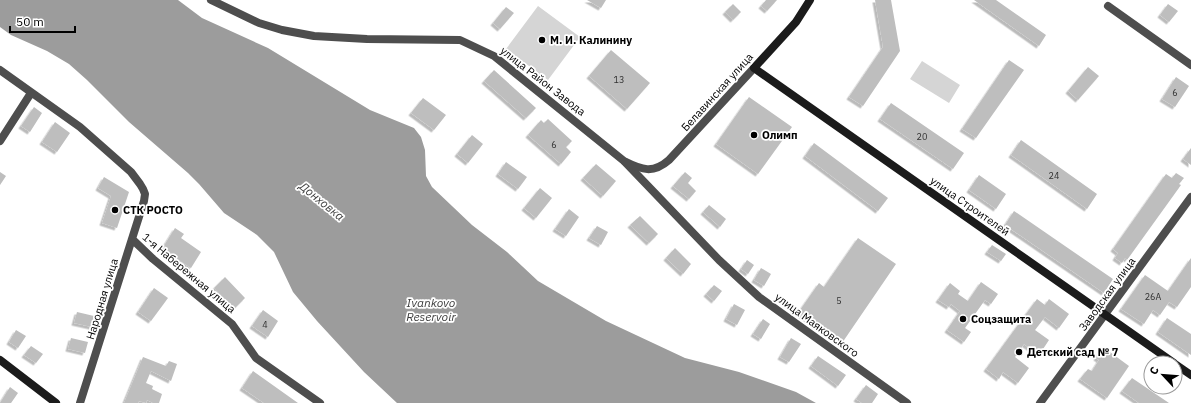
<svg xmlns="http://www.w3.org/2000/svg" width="1191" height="403" viewBox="0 0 1191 403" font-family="'IBM Plex Sans',sans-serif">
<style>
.green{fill:#d5d5d5}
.water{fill:#9c9c9c}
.building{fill:#bebebe;filter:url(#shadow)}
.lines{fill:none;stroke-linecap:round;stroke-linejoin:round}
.minor{stroke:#4e4e4e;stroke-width:8}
.tertiary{stroke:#4e4e4e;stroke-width:8}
.secondary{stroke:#1b1b1b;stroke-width:8}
.poi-dot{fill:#000;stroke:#fff;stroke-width:1.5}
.labels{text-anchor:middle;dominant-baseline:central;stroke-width:3.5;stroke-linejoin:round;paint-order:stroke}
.number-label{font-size:9px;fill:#303030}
.poi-label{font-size:11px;font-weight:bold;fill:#000;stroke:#fff;text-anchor:start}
.street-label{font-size:11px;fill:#000;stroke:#fff}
.water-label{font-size:12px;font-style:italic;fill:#3d3d3d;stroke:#fff}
</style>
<defs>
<filter id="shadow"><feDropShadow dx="-2.5" dy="2.5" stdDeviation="0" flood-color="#0004"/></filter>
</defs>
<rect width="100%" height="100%" fill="#fff"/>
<path class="green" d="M538,6L580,37L548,80L506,49Z
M922,61L960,85L949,103L910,79Z"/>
<path class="water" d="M0,0H178L202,18L268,48L370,110L414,128L421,137L425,150L426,176L432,187L472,225L507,252L538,281L606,321L685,358L739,372L796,392L816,403H397L364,372L317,321L293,292L274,252L257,235L224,213L199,184L188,173L129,122L87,80L69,64L47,51L11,35L0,27Z"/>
<path class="building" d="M587,0H606L601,8Z
M766,0H777L767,11L761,6Z
M875,0H891L900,51L863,106L849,97L883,47Z
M974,0H996L1046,35L1039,46Z
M733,4L741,12L733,20L725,12Z
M1168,4L1178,11L1169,22L1160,15Z
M506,7L514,13L500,29L493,23Z
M611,50L650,83L627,109L589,76Z
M1009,60L1024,70L976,138L962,129Z
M1088,67L1099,76L1078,100L1068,91Z
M494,70L536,108L526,118L484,81Z
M1176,77L1189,86L1175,107L1162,99Z
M749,97L792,127L758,174L716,144Z
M423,98L446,115L434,130L411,113Z
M891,103L964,153L953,169L880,119Z
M34,107L42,113L30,132L21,126Z
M548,119L572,141L566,147L571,152L561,164L528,135L541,120L544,123Z
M55,122L70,133L57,152L42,142Z
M472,135L483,144L468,163L457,154Z
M1021,140L1097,194L1087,209L1011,155Z
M814,143L888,198L878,211L805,156Z
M1191,148V165L1183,159Z
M506,162L527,177L518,189L498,174Z
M596,164L616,181L603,196L583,178Z
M0,172L6,176L0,185Z
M685,172L692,178L688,183L696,191L689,199L673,186Z
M1176,173L1184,178L1179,184L1181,185L1127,260L1125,258L1122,263L1115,258L1118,253L1113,249L1166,174L1172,178Z
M979,175L1006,194L996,209L969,190Z
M104,177L129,192L117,228L102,223L111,196L98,188Z
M540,188L552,198L536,218L524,208Z
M709,205L726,219L720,227L703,212Z
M569,209L579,217L566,236L555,229Z
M1014,211L1113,279L1104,293L1005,225Z
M640,216L658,234L649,243L630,225Z
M597,226L608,232L601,245L589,238Z
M175,228L184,234L181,238L201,252L191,268L162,249Z
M858,238L896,264L842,343L798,313L819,283L824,287Z
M992,245L1006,254L1001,261L987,252Z
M675,248L691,264L683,274L666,258Z
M1191,258V287L1177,307L1169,302L1160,315L1153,310L1144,324L1121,309L1145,275L1168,291Z
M747,260L754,265L748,274L741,269Z
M761,268L771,274L764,286L754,280Z
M225,277L245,298L234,309L214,288Z
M981,282L998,294L991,304L985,300L965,328L971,332L964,342L947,330L960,311L951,304L949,307L938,300L950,283L960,291L958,294L968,301Z
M714,285L722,291L714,301L706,294Z
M154,288L168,298L151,321L138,312Z
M1037,299L1045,305L1049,299L1069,314L1059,328L1045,317L1035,330L1049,340L1039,355L1024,344L1015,357L1029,368L1018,383L1003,372L999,379L986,369Z
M734,304L745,310L737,325L726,319Z
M263,310L278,321L268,337L252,326Z
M77,312L94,316L92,327L74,323Z
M1167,318L1191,334V355L1158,332Z
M763,319L770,324L761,339L753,334Z
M16,330L26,336L18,348L9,342Z
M71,338L88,342L85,353L68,349Z
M791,338L801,344L789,362L780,357Z
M31,346L43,354L36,363L24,355Z
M1103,347L1129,366L1107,398L1080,379L1088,369L1092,371L1099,360L1096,358Z
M818,356L846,375L838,386L811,366Z
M143,357L166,366L169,361L177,364L171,381L151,371L146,383L153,386L152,389L162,394L159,403H153L147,400L146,403L139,401L138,403H124Z
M253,371L298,403H264L242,388Z
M1132,378L1169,403H1139L1122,391Z
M866,385L878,394L872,403H862L856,399Z
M10,387L18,393L11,403H0Z"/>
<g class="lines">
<path class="minor" d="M1108,6L1191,65
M0,70L80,127L131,172L140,184L143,189L145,194L144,201L80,403
M0,141L31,93
M625,162L719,260L759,297L907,403
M132,239L153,259L232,324L256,358L320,403
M1040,403L1191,197"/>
<path class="tertiary" d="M211,0L259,23L282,30L314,36L367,39L460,40L494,56L624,161C642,170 653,174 669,160L754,68"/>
<path class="secondary" d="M810,0L796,22L754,68L1174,363
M0,360L56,403
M1175,364L1191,375"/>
</g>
<g class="poi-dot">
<circle cx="542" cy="40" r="4"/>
<circle cx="754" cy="135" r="4"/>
<circle cx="115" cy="210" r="4"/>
<circle cx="963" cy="319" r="4"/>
<circle cx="1019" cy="352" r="4"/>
</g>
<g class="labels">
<g class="number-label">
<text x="619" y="79">13</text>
<text x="1175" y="92">6</text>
<text x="922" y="136">20</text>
<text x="554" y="144">6</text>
<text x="1054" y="175">24</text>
<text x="1153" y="296">26А</text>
<text x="839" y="300">5</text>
<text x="265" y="324">4</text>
</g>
<g class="poi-label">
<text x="550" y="40">М. И. Калинину</text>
<text x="762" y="135">Олимп</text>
<text x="123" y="210">СТК РОСТО</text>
<text x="971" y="319">Соцзащита</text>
<text x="1027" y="352">Детский сад № 7</text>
</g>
<g class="street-label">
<text transform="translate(543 81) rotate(38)">улица Район Завода</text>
<text transform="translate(717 92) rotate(-48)">Белавинская улица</text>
<text transform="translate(970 206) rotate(35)">улица Строителей</text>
<text transform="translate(189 273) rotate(40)">1-я Набережная улица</text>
<text transform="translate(1107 294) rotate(-54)">Заводская улица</text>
<text transform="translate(102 299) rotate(-73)">Народная улица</text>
<text transform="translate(817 325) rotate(36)">улица Маяковского</text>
</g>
<g class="water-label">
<text transform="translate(322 201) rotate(39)">Донховка</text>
<text x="431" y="302">Ivankovo<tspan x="431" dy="14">Reservoir</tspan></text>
</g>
</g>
<g transform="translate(1163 375) rotate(296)"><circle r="19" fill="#ffffff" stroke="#999999"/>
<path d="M0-3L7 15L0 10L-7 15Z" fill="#000000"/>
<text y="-6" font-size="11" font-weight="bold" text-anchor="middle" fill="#000000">С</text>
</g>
<path d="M10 26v6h65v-6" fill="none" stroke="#000000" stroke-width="2"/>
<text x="16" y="26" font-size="12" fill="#000000" stroke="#ffffff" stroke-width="3" paint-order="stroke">50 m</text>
</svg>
